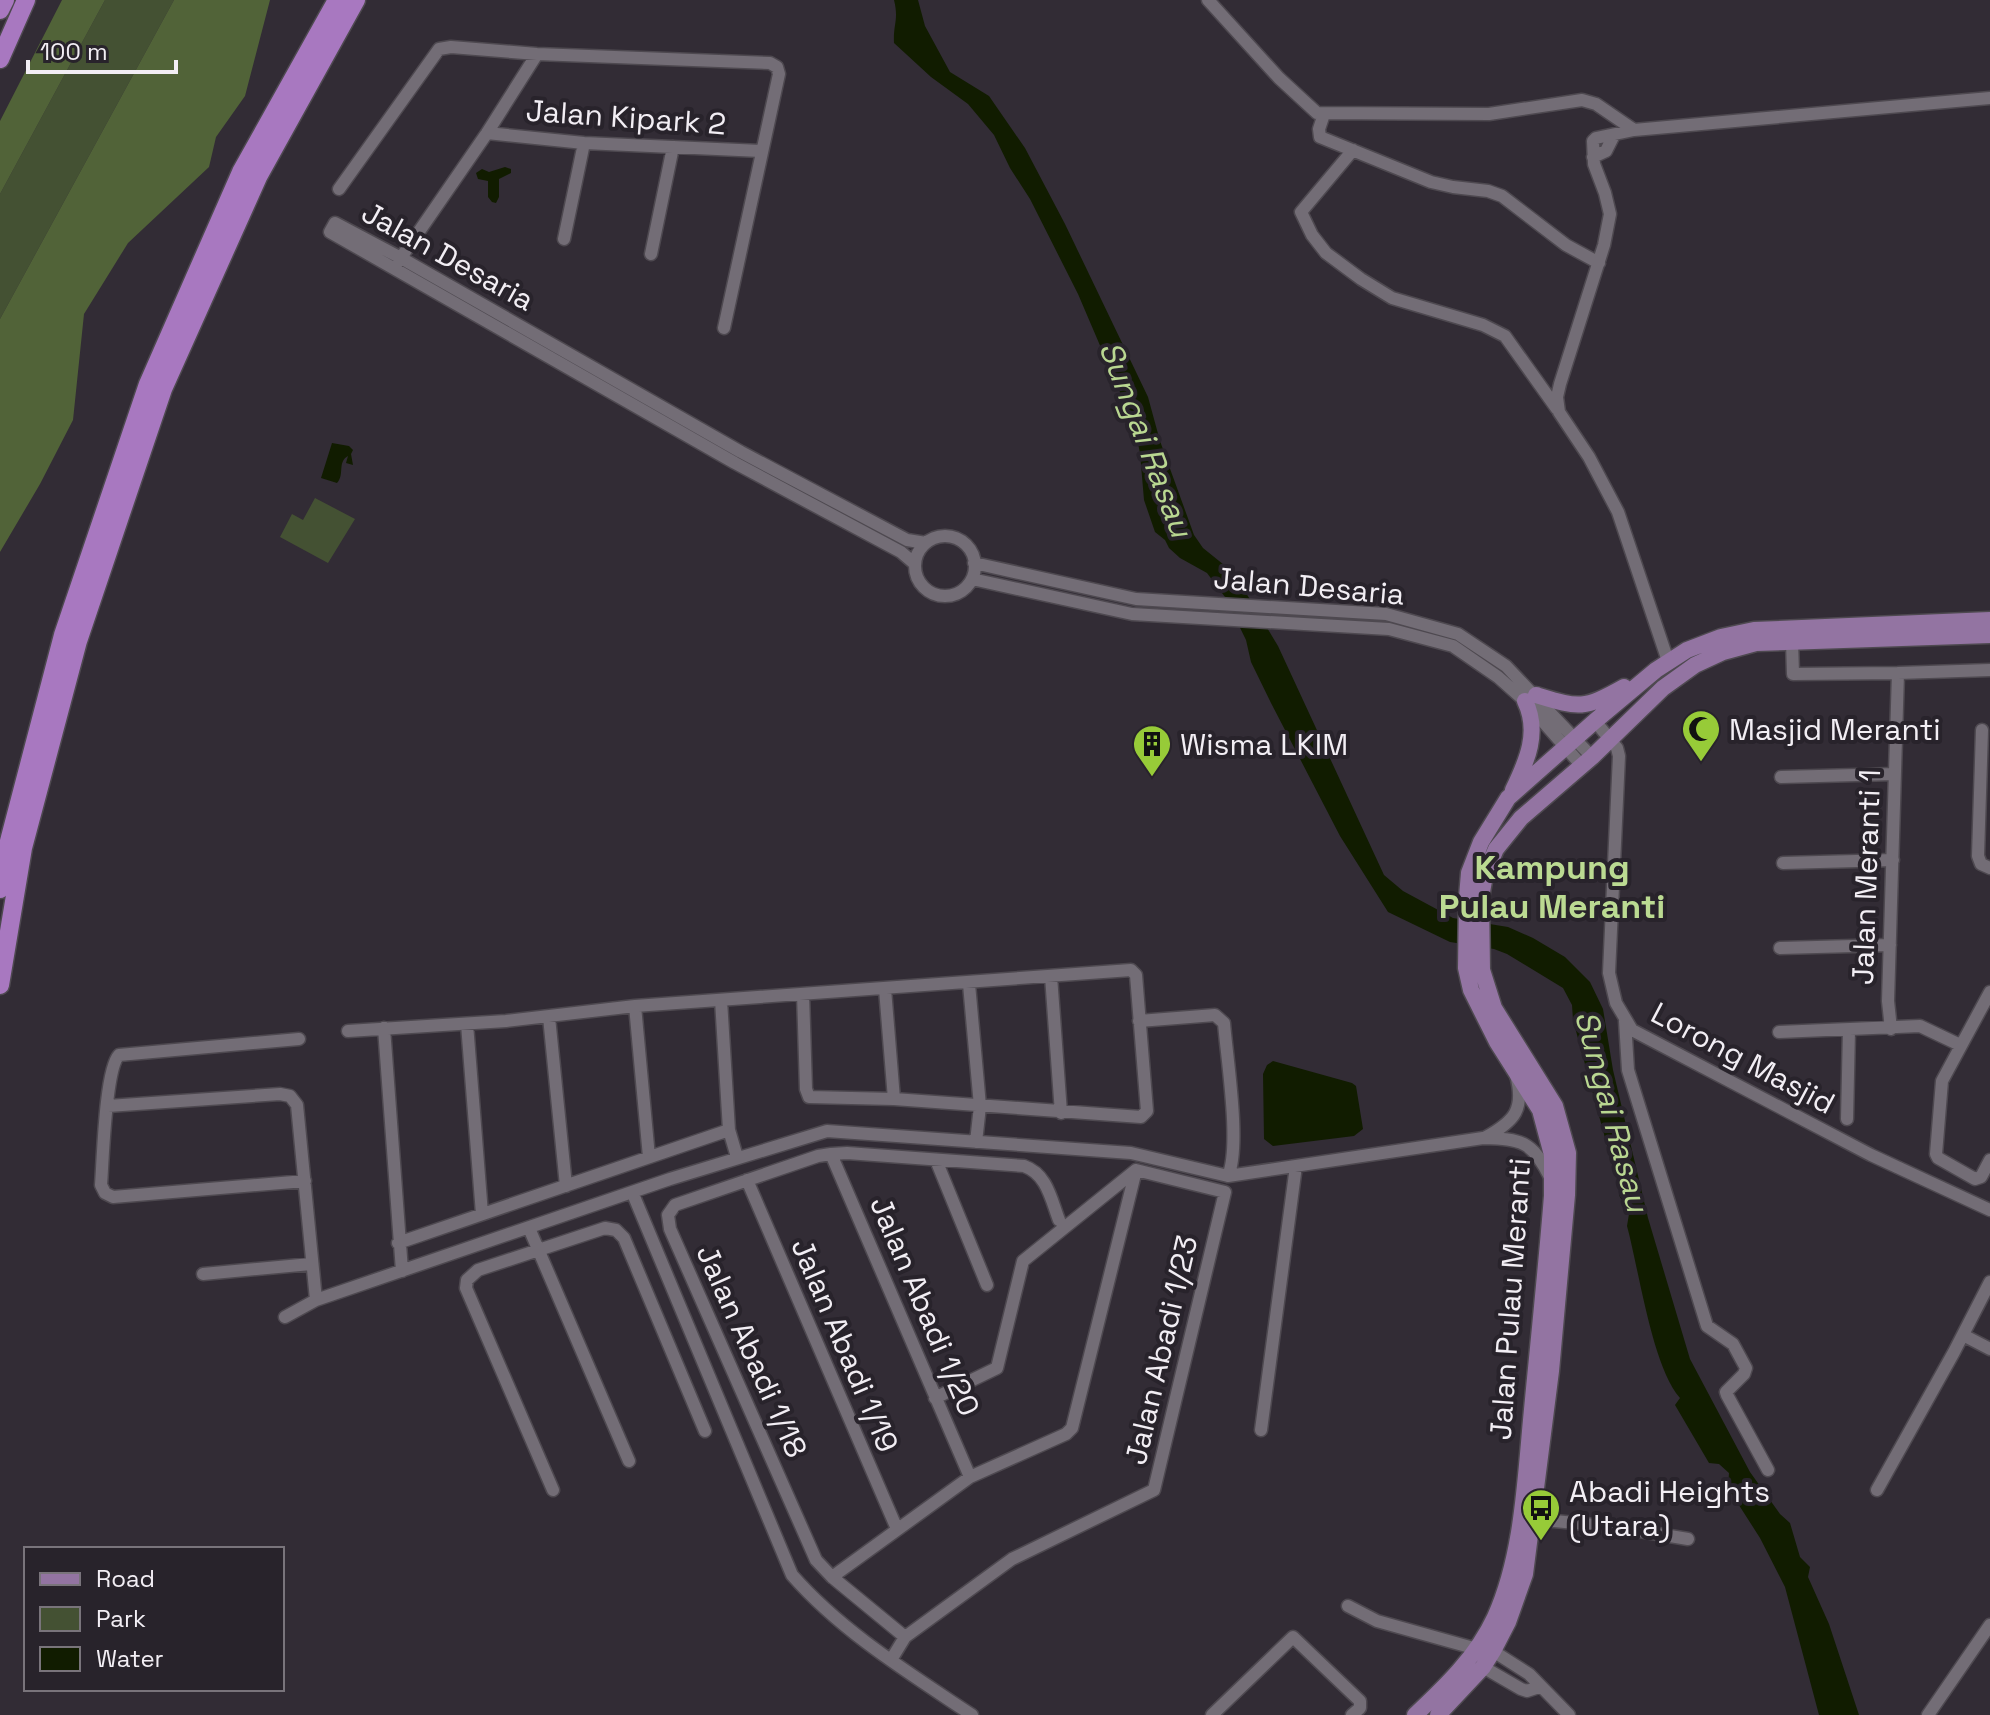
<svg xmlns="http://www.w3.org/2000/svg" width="1990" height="1715" viewBox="0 0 1990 1715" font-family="'Space Grotesk',sans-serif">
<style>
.green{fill:#445133}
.forest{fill:#516338}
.water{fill:#111c00}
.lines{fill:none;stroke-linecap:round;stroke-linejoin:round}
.minor-casing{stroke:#4e4950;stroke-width:15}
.major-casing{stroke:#4e4950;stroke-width:19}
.highway-casing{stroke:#4e4950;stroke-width:21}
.minor{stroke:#736d76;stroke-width:12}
.major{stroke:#9374a2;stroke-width:16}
.highway{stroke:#a878c0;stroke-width:18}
.labels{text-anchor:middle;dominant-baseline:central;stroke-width:8;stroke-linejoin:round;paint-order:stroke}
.street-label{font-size:30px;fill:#f2eef4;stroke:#28232b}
.poi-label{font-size:30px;fill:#f2eef4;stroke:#28232b;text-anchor:start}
.water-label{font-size:32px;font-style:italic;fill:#b9d791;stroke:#28232b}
.quarter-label{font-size:34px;font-weight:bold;fill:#bbda92;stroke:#28232b}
</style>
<rect width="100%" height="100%" fill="#322c35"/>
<path class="green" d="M105,0H174L0,319V194Z
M315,498L355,519L328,563L280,537L292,514L303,520Z"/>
<path class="forest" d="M62,0H105L0,194V121Z
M174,0H270L245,96L216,137L209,167L128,243L84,314L73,420L40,484L0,552V319Z"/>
<path class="water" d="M894,0H918L925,26L950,72L989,96L1025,148L1065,224L1148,397L1160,441L1194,535L1203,548L1234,573L1278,646L1384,875L1403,891L1453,918L1508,927L1533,938L1565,957L1590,982L1603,1009L1613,1070L1648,1218L1690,1359L1750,1472L1780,1514L1790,1523L1800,1557L1810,1567L1808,1577L1829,1624L1859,1715H1819L1785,1587L1760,1538L1728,1488L1729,1473L1719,1464L1709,1463L1675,1405L1680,1398C1652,1366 1639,1270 1627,1226L1629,1214L1619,1195L1620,1176L1614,1171L1573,1020L1572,1005L1563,988L1507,954L1494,949L1450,942L1388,912L1340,836L1271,703L1251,662L1246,640L1225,597L1207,573L1180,558L1169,548L1165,540L1155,532L1144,500L1140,453L1134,425L1078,294L1030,199L1010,168L994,135L968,104L931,77L894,43C893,24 899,20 894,0Z
M505,167L511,169V173L499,179V197L496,203L492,202L488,197V181L478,179L476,173L482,169L489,172Z
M332,443L349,446L353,450L351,454L353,465L346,463L348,456C337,462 345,475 337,483L321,478Z
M1273,1061L1352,1083L1356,1086L1363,1129L1354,1136L1273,1146L1264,1139L1263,1074L1267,1065Z"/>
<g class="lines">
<defs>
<path id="minor" d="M1208,0L1279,78L1317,113L1489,114L1582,100L1596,104L1634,130
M1324,114L1319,129L1320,137L1431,182L1453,187L1488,191L1502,196L1566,245L1599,263
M487,133L584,143L761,151
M1353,150L1301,212L1312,235L1326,253L1361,279L1392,298L1483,325L1505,336L1557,409
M1593,157L1606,151L1614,135
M339,189L439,49L451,47L537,54L770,63L777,67L779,74L724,328
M564,239L584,143
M651,254L673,147
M398,262L487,133L537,54
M915 566a30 30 0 1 1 60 0a30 30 0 1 1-60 0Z
M974,563L1136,599L1386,614L1458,634L1506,666L1592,757
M915,564L901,552L735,463L330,232L335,223L401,258L741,452L907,540L926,543
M972,579L1132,614L1389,629L1453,646L1498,677L1525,701L1582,766
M1792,641L1793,674L1898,673L1888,1001L1891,1029
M1668,661L1618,512L1589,457L1559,412L1557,397L1560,384L1604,245L1610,214L1605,193L1594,164L1593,141L1596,138L1634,130L1990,98
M1898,673L1990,670
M1595,721L1617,748L1619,756L1609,973L1616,1003L1632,1030L1871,1155L1990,1210
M1982,730L1978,856L1981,864L1990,868
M1781,777L1894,774
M1783,863L1893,860
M1780,948L1890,945
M1051,976L1061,1113
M969,984L980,1106L976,1142
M885,989L894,1099
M1990,992L1942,1081L1936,1154L1938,1158L1975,1179L1981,1177L1990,1160
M721,1000L729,1130L737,1157
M635,1006L649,1157
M549,1017L566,1186
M1139,1021L1215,1015L1224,1023C1227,1060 1241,1146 1228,1176
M1625,1021L1628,1070L1707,1326L1733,1344L1746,1368L1744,1374L1726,1392L1727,1395L1768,1470
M467,1024L482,1214
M384,1028L402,1271
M348,1031L506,1021L635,1006L1131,970L1136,975L1147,1111L1141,1117L894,1099L809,1097L806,1089L803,994
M1779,1032L1920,1026L1960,1045
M299,1039L119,1055C105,1070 103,1160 101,1185L105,1193L113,1197L305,1181
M108,1106L280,1094L290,1096L297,1105L316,1300
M1847,1119L1849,1030
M1486,1137C1515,1121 1525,1109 1516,1075
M831,1154L970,1477
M936,1160L987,1285
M747,1180L897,1529
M633,1194L792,1575C842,1632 909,1673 972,1715
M529,1228L629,1461
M398,1243L729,1130
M203,1274L311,1264
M285,1317L316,1300L670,1179L827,1131L1131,1153L1228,1176L1483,1138C1522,1139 1532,1141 1550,1177
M1963,1335L1990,1349
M1261,1430L1296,1166
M553,1490L466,1288L467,1280L478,1270L605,1228L616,1230L624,1238L705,1431
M1877,1490L1954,1352L1990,1282
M1534,1519L1616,1527L1688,1539
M832,1577L970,1477L1066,1434L1072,1428L1136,1170
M1348,1606L1377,1621L1477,1649
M905,1637L832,1577L816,1560L670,1229L668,1215L675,1205L818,1156L831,1154L847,1153L1024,1166C1047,1174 1051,1199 1059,1220
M1493,1651L1529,1674L1569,1715
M891,1660L905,1637L1012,1559L1154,1490L1225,1192L1136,1170L1023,1261L997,1368L935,1398
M1483,1667L1521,1689L1527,1691L1539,1687
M1212,1715L1293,1637L1360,1701V1708L1352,1715
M1928,1715L1990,1625"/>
<path id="major" d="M1536,695C1579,708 1583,710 1624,687
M1513,790C1527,761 1540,732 1525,701
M1415,1715C1446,1686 1477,1656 1495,1617C1522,1557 1525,1485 1531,1420C1538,1346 1546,1271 1552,1196V1155L1540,1110L1497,1042L1471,990L1466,968L1467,897L1469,873L1481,842L1508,798L1595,721L1656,670L1687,650L1721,637L1754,630L1990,620
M1438,1715L1483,1667L1493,1651L1508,1622L1525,1574L1551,1371L1567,1195L1568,1153L1555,1106L1494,1008L1482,970L1481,898L1485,875L1496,849L1521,818L1592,757L1663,688L1695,665L1723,652L1756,643L1990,635"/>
<path id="highway" d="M0,10L5,0
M0,59L26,0
M0,889L8,845L63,635L148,384L241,172L337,0
M0,985L23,848L78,641L163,389L258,177L356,0"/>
</defs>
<use href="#minor" class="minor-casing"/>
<use href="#major" class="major-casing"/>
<use href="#highway" class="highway-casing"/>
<use href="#minor" class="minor"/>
<use href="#major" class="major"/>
<use href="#highway" class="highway"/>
</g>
<defs>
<symbol id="mosque-pin" viewBox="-11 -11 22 30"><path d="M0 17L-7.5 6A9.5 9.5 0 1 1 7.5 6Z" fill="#97cb38" stroke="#28232b"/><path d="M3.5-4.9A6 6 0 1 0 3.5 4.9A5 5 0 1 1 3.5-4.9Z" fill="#111"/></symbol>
<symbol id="building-pin" viewBox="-11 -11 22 30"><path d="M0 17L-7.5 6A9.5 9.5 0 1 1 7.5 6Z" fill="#97cb38" stroke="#28232b"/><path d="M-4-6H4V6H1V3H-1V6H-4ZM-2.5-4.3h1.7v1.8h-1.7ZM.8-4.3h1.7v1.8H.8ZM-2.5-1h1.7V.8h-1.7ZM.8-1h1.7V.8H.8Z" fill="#111"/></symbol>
<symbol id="bus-pin" viewBox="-11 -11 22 30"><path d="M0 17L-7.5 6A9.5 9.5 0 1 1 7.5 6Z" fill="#97cb38" stroke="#28232b"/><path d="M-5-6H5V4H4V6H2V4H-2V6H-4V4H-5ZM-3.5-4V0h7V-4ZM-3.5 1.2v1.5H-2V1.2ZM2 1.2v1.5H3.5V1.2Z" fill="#111"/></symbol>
</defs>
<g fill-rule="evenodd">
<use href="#mosque-pin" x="1679" y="707" width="44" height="60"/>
<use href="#building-pin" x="1130" y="722" width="44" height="60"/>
<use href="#bus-pin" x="1519" y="1486" width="44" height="60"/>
</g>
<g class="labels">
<g class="street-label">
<text transform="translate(626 117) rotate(4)">Jalan Kipark 2</text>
<text transform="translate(448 256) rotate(29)">Jalan Desaria</text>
<text transform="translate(1309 586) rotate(5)">Jalan Desaria</text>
<text transform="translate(1866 877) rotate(-88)">Jalan Meranti 1</text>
<text transform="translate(1743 1058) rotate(28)">Lorong Masjid</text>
<text transform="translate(1510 1299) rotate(-86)">Jalan Pulau Meranti</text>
<text transform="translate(925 1306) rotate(67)">Jalan Abadi 1/20</text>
<text transform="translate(845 1345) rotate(67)">Jalan Abadi 1/19</text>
<text transform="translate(1161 1350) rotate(-77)">Jalan Abadi 1/23</text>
<text transform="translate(752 1351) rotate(66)">Jalan Abadi 1/18</text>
</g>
<g class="poi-label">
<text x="1729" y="729">Masjid Meranti</text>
<text x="1180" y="744">Wisma LKIM</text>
<text x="1569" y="1491">Abadi Heights<tspan x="1569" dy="34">(Utara)</tspan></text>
</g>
<g class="water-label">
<text transform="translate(1146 439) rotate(69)">Sungai Rasau</text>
<text transform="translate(1612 1111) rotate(75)">Sungai Rasau</text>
</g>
<g class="quarter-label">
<text x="1552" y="867">Kampung<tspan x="1552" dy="39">Pulau Meranti</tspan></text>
</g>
</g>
<rect x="24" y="1547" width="260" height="144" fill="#28232b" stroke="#79747b" stroke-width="2"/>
<rect x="40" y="1573" width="40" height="12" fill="#9374a2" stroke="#79747b" stroke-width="2"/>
<text x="96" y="1587" font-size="24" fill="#f2eef4">Road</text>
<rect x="40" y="1607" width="40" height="24" fill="#445133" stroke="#79747b" stroke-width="2"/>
<text x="96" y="1627" font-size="24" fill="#f2eef4">Park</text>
<rect x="40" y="1647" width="40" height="24" fill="#111c00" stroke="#79747b" stroke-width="2"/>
<text x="96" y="1667" font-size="24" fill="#f2eef4">Water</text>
<path d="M28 60v12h148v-12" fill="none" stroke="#f2eef4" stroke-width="4"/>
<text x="40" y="60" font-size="24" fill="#f2eef4" stroke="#28232b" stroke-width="6" paint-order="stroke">100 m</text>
</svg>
